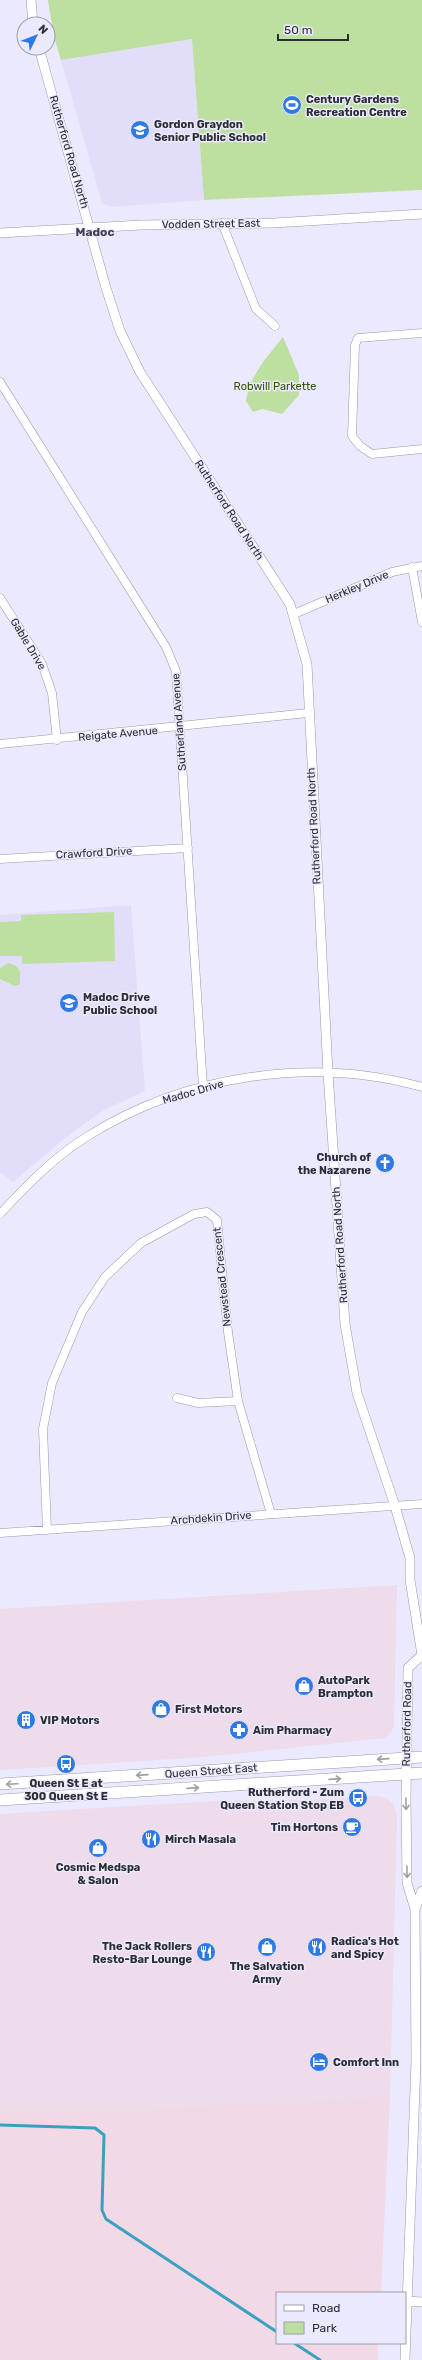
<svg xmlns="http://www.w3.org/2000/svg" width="422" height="2360" viewBox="0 0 422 2360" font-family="Rubik,sans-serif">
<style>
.commercial{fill:#eedbeb}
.industrial{fill:#f1dae6}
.built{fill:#e2defa}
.green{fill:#bddfa0}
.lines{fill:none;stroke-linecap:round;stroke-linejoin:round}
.stream{stroke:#3aa2c0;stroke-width:3}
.minor-casing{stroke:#9997aa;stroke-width:9}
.tertiary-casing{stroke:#9997aa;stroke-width:10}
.secondary-casing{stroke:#9997aa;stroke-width:12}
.minor{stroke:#fff;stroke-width:8}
.tertiary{stroke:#fff;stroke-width:9}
.secondary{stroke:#fff;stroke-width:11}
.oneway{stroke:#a0a0a4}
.labels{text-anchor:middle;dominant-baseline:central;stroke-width:3;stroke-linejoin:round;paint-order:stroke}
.poi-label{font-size:11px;font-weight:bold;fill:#2d2d34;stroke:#ebe9fd;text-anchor:start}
.street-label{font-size:11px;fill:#2d2d34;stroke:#ebe9fd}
.park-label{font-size:11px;fill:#325203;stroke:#ebe9fd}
.neighbourhood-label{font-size:12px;font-weight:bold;fill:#413f4f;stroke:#ebe9fd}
</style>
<rect width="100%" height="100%" fill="#ebe9fd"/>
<path class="commercial" d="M397,1585L394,1726L390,1734L385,1738L204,1757L0,1770V1609Z
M377,1796L386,1798L393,1804L397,1816L390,2096L113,2110H0V1814L214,1801L310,1800Z"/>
<path class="industrial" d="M390,2096L381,2293H277V2343H378V2360H0V2110H113Z"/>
<path class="built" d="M192,39L204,200L111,207L102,203L61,60Z
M131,905L145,1091L104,1110L65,1138L13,1182L0,1172V915Z"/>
<path class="green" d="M48,0H422V190L204,200L192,39L61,60L54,37Z
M283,337L299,375V395L282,414L262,409L253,412L246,401C250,375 267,357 283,337Z
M114,912L115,961L22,964V956H0V922L21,921V915Z
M8,963L17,966L20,972V984L15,986L0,979V968Z"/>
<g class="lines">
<path class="stream" d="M0,2125L95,2128L104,2135L102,2210L106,2219L277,2332
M294,2343L320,2360"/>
<defs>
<path id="minor" d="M222,223L256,309L275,326
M422,333L358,338L355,345L352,436L360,446L372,454L422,449
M0,382L166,647L176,671L203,1087
M412,567L422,622
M0,598L42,664L52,693L57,740
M294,614L392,572L422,566
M0,744L308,713
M0,859L188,848
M0,1214C26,1186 55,1156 88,1136C185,1075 312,1056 422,1087
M177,1398L198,1403L238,1401
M47,1530L43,1429L52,1383L82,1312L105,1277L141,1243L194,1214L207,1212L217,1220L228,1332L238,1401L271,1514
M0,1533L422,1504"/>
<path id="tertiary" d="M31,0L33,24
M39,48L106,288L120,331L140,372L290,604L307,664L328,1073L345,1324L357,1393L395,1506L410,1558V1580L422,1655
M0,233L141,225L274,223L422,214
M415,1909L422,1891
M407,2301L422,2302
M405,2360L416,2061L415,1909L407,1883L406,1799L408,1668L422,1655"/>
<path id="secondary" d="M0,1784L422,1757
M0,1800L422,1773"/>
</defs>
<use href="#minor" class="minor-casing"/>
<use href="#tertiary" class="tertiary-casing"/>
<use href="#secondary" class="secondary-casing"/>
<use href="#minor" class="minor"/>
<use href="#tertiary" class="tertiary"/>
<use href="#secondary" class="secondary"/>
</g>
<defs><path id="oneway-shaft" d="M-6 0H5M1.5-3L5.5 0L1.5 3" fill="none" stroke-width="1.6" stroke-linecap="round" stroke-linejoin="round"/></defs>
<g class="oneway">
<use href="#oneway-shaft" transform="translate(383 1759) rotate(176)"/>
<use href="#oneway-shaft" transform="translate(142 1775) rotate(176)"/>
<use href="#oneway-shaft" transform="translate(335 1779) rotate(-4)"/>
<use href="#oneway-shaft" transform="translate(12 1784) rotate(177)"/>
<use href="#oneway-shaft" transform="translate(193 1788) rotate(-4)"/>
<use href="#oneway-shaft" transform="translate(406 1804) rotate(89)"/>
<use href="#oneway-shaft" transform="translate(407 1872) rotate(89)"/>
</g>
<defs>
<symbol id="stadium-disc" viewBox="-11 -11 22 22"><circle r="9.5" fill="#2f79e5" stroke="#ebe9fd"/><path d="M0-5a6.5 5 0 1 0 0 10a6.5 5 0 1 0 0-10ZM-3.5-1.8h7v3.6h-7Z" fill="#fff"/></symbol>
<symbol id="school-disc" viewBox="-11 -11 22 22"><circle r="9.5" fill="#2f79e5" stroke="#ebe9fd"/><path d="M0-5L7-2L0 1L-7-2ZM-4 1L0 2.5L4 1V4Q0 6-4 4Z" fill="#fff"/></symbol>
<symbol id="church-disc" viewBox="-11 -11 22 22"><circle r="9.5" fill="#2f79e5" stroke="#ebe9fd"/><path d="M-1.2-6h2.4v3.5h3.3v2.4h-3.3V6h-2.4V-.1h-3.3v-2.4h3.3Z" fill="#fff"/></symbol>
<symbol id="shop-disc" viewBox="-11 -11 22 22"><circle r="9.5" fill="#2f79e5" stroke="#ebe9fd"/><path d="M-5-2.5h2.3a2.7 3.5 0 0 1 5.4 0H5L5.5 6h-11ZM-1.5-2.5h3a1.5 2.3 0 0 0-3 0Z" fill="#fff"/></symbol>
<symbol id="building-disc" viewBox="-11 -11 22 22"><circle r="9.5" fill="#2f79e5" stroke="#ebe9fd"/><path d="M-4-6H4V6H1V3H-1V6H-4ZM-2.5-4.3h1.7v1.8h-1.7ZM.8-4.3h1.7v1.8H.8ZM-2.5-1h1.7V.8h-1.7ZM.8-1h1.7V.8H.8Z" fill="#fff"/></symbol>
<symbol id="pharmacy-disc" viewBox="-11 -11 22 22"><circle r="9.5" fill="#2f79e5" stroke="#ebe9fd"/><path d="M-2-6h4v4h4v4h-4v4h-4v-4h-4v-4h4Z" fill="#fff"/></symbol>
<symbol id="bus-disc" viewBox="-11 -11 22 22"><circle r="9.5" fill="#2f79e5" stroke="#ebe9fd"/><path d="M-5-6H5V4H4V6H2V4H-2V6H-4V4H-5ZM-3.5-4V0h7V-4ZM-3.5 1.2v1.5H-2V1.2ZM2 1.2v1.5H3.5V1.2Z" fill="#fff"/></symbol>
<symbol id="cafe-disc" viewBox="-11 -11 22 22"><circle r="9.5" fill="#2f79e5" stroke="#ebe9fd"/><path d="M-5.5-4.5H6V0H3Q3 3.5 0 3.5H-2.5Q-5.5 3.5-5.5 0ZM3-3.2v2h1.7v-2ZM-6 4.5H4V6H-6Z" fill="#fff"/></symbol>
<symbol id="restaurant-disc" viewBox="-11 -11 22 22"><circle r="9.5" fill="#2f79e5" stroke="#ebe9fd"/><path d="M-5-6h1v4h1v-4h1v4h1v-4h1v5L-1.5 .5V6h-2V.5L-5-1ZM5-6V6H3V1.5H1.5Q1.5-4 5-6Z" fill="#fff"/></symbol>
<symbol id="hotel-disc" viewBox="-11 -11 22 22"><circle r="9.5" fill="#2f79e5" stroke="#ebe9fd"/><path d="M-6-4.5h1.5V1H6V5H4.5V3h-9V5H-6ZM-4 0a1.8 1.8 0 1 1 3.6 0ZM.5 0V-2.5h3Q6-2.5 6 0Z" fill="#fff"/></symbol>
</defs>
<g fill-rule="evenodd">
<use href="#stadium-disc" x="281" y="94" width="22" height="22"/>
<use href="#school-disc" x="129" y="119" width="22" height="22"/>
<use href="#school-disc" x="58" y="992" width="22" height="22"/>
<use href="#church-disc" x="374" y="1152" width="22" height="22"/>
<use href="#shop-disc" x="293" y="1675" width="22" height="22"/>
<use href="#shop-disc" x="150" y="1698" width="22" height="22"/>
<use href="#building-disc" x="15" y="1709" width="22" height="22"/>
<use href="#pharmacy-disc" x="228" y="1719" width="22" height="22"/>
<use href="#bus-disc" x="55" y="1753" width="22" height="22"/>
<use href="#bus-disc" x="347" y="1787" width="22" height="22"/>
<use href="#cafe-disc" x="341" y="1816" width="22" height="22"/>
<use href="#restaurant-disc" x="140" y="1828" width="22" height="22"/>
<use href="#shop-disc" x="87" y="1837" width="22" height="22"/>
<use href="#shop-disc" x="256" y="1936" width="22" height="22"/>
<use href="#restaurant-disc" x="306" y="1936" width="22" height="22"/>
<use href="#restaurant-disc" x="195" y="1941" width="22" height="22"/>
<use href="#hotel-disc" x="308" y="2051" width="22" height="22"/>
</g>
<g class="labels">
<g class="poi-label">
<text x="306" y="99">Century Gardens<tspan x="306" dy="13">Recreation Centre</tspan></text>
<text x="154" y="124">Gordon Graydon<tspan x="154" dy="13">Senior Public School</tspan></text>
<text x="83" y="997">Madoc Drive<tspan x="83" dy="13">Public School</tspan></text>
<text x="371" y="1157" text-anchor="end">Church of<tspan x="371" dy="13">the Nazarene</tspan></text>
<text x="318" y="1680">AutoPark<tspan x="318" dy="13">Brampton</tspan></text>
<text x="175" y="1709">First Motors</text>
<text x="40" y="1720">VIP Motors</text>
<text x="253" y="1730">Aim Pharmacy</text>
<text x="66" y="1783" text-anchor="middle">Queen St E at<tspan x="66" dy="13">300 Queen St E</tspan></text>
<text x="344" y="1792" text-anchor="end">Rutherford - Zum<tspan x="344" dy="13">Queen Station Stop EB</tspan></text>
<text x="338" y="1827" text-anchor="end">Tim Hortons</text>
<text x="165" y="1839">Mirch Masala</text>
<text x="98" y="1867" text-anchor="middle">Cosmic Medspa<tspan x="98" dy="13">&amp; Salon</tspan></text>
<text x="331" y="1941">Radica's Hot<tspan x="331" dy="13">and Spicy</tspan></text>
<text x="192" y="1946" text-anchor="end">The Jack Rollers<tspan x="192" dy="13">Resto-Bar Lounge</tspan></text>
<text x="267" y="1966" text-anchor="middle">The Salvation<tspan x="267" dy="13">Army</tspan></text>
<text x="333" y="2062">Comfort Inn</text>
</g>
<g class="street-label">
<text transform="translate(69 152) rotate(74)">Rutherford Road North</text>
<text transform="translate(211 224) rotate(-1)">Vodden Street East</text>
<text transform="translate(229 510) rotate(57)">Rutherford Road North</text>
<text transform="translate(357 587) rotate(-23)">Herkley Drive</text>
<text transform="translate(28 644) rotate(59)">Gable Drive</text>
<text transform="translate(179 722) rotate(-94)">Sutherland Avenue</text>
<text transform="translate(118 734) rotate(-5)">Reigate Avenue</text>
<text transform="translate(314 826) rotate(-93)">Rutherford Road North</text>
<text transform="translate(94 853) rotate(-3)">Crawford Drive</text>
<text transform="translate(193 1092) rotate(-16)">Madoc Drive</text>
<text transform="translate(340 1245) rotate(-94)">Rutherford Road North</text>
<text transform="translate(222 1277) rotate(-96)">Newstead Crescent</text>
<text transform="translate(211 1518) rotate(-4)">Archdekin Drive</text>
<text transform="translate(407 1724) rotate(-89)">Rutherford Road</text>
<text transform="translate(211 1771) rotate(-4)">Queen Street East</text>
</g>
<g class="park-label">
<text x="275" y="386">Robwill Parkette</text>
</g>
<g class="neighbourhood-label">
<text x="95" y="232">Madoc</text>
</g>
</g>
<rect x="276" y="2292" width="130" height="52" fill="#ebe9fd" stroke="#9f9ead"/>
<rect x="284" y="2305" width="20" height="6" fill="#ffffff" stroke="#9f9ead"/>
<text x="312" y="2312" font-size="12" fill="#2d2d34">Road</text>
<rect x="284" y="2322" width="20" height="12" fill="#bddfa0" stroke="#9f9ead"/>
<text x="312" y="2332" font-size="12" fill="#2d2d34">Park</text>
<g transform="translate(36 36) rotate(47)"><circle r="19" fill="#ebe9fd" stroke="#9f9ead"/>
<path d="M0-3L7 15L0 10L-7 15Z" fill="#2f79e5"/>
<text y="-6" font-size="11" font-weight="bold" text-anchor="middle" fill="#2d2d34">N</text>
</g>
<path d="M278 34v6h70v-6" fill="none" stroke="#2d2d34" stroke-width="2"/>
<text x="284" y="34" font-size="12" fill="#2d2d34" stroke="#ebe9fd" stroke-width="3" paint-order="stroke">50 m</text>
</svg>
